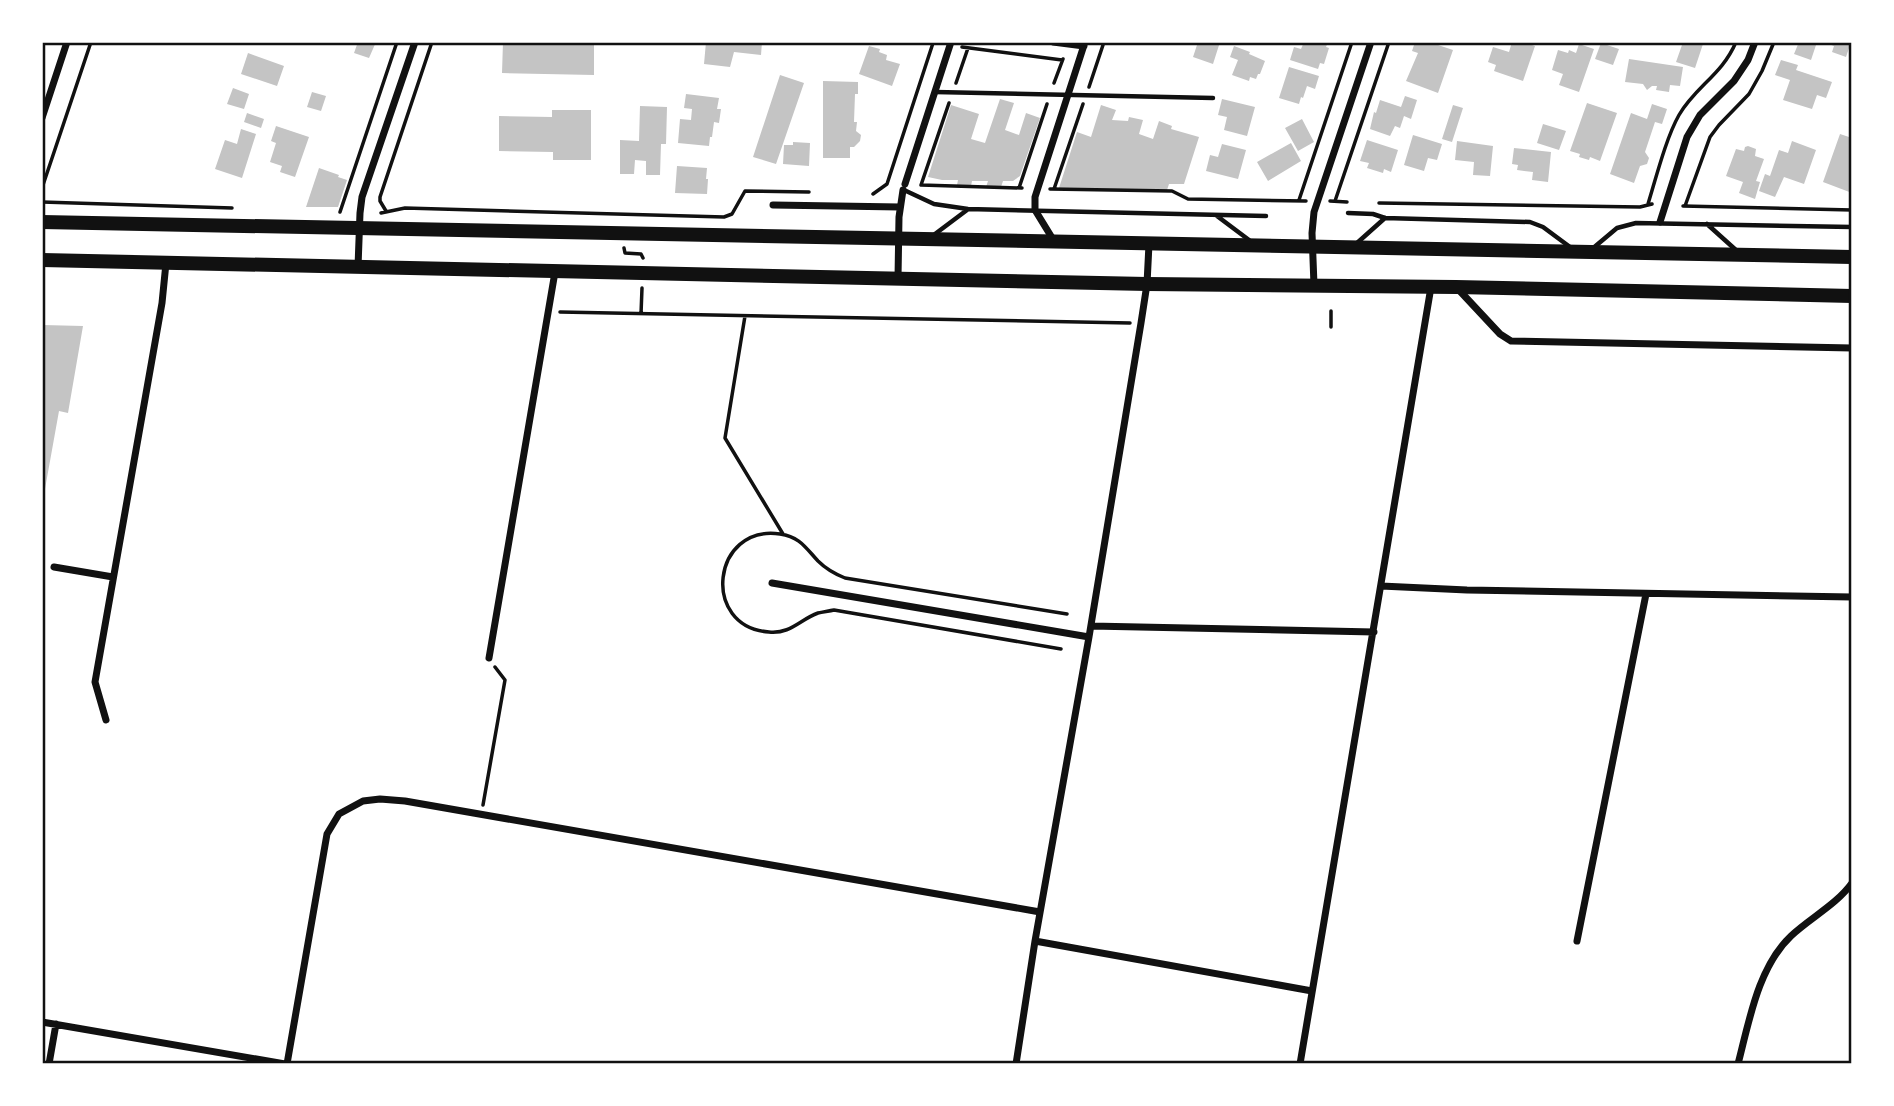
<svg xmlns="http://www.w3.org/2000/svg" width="1894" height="1106" viewBox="0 0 1894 1106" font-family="Spectral,serif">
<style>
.building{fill:#c4c4c4}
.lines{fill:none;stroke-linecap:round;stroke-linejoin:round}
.path{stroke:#111;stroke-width:3.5}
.service{stroke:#111;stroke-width:4.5}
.minor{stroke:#111;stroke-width:7}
.primary{stroke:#111;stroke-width:14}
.neatline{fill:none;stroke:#111;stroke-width:2.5}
</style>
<rect width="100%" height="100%" fill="#fff"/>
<path class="building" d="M358,42H376L369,58L354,53Z
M503,42H594V75L502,73Z
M706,42H762L761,55L734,52L730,67L704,64Z
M1198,42H1220L1213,64L1193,57Z
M1304,42H1328L1326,47L1329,48L1324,64L1320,63L1318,69L1290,60L1294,47L1301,49Z
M1415,42H1429L1453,50L1438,93L1406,81L1418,53L1412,51Z
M1512,42H1523L1535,46L1523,81L1494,71L1496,65L1488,62L1493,47L1509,52Z
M1676,42H1707L1706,45L1703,44L1695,68L1676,62L1682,45Z
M1799,42H1817L1811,60L1794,54Z
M1823,42H1851L1846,57L1832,52L1834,46Z
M1601,43L1619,49L1613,65L1595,59Z
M1579,44L1594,49L1579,92L1559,85L1563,74L1552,70L1558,50L1568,53L1569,50L1576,53Z
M869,46L880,49L879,52L887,55L886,60L900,64L892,86L859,74Z
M1234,46L1250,52L1249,54L1265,61L1260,74H1258L1256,79L1250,77L1249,81L1232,75L1238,60L1230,57Z
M248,53L284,66L277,86L241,74Z
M1629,59L1683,67L1680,86L1670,85L1669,92L1656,90L1657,86H1652L1647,90L1643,84L1625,82Z
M1781,60L1798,65L1796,70L1832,82L1826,98L1817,95L1812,109L1783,100L1790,80L1775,75Z
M1289,67L1319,76L1315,89L1307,86L1303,98L1301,97L1299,104L1279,98Z
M780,75L804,83L776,164L753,157Z
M823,81L858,82V94H855L854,122H857L856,131L861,135L860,141L854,147H850V158H823Z
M233,88L249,94L244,109L227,104Z
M312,92L326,96L321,111L307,107Z
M686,94L719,98L717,109H721L719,123L714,122L712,137H710L709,146L678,143L680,119L691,120L692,109L684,108Z
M1405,96L1417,100L1411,119L1404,116L1400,128L1395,126L1390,136L1370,129L1374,112L1376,113L1380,100L1401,107Z
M1000,99L1014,103L1005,130L1019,135L1026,113L1040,118L1020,176L1013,181H1003L1001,187H986L988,181H972L971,186L957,185L958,180H942L928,177L951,105L979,114L971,139L985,143Z
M1222,99L1255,107L1247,136L1224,130L1227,117L1218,115Z
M1587,103L1617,113L1600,161L1590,157L1589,160L1579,157L1580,154L1570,151Z
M1652,104L1667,109L1662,124L1655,122L1645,152L1649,158L1647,164L1640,166L1634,183L1610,174L1631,113L1647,119Z
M1101,105L1116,110L1112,120L1128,121L1129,117L1143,120L1139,134L1153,139L1159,121L1172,126L1171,129L1199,137L1184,184H1169L1167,190L1059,188L1077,132L1091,137Z
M1453,105L1463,108L1452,142L1442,139Z
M640,106L667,107L666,144H661L660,175H646V161L635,160L634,174H620V140L639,141Z
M552,110H591V160H553V152L499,151V116L552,117Z
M247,113L264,119L261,128L244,122Z
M1302,119L1314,142L1298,151L1285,128Z
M1543,124L1566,131L1559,150L1537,143Z
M276,126L309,137L295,177L280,172L282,166L270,162L276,143L271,141Z
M241,129L256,134L242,178L215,169L225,140L237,144Z
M1840,134L1852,138V193L1823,182Z
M1413,135L1442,144L1437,160L1428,158L1424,171L1404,165Z
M1367,140L1398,150L1391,172L1384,169L1383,173L1367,168L1369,163L1360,161Z
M1457,141L1493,146L1490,176L1473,175L1474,162L1455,160Z
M1792,141L1816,150L1804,184L1784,177L1775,197L1759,191L1765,174L1770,176L1779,150L1788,153Z
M793,142L810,143L809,166L783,164L784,145H793Z
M1291,143L1301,161L1268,181L1257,162Z
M1222,144L1246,150L1238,179L1206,171L1210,155L1218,157Z
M1748,146L1756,149L1755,156L1764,159L1756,181L1760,182L1755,199L1739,193L1743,182L1726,176L1736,149L1744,151L1745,147Z
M1514,148L1551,152L1548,182L1532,180L1533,172L1517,170L1518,165L1512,164Z
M677,166L707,168L706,179H708L707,194L675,193Z
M319,168L339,175L338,177L347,180L338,207H306Z
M43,325L83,326L68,413L59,411L43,500H42Z"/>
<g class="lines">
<path class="path" d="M42,46L43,42
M962,47L1062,60
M956,83L968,48
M1054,83L1063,59
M1089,87L1104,42
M921,185L949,103
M921,185L1022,188
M42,188L91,42
M1019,188L1047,104
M1050,189L1172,191L1188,199L1306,201
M1054,189L1083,104
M873,194L887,184L933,43
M1299,200L1352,42
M1330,201L1347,202
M1335,201L1389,42
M42,202L232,208
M1379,203L1640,207L1652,204
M1648,204C1656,178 1666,138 1679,115C1696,86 1722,75 1736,42
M1683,206L1852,210
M1685,206L1710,137L1719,125L1749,94L1762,71L1774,42
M386,211L380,201V197L432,42
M340,212L397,42
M381,213L405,208L724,217L732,214L745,191L809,192
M624,248L625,253L641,254L643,258
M560,312L1130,323
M641,314L642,288
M745,316L725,438L783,534
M1331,327V311
M1061,649L834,610C829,611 823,612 818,613C799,620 791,634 769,632C700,627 712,524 780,534C800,537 805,547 818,561C826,569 835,574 845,578L1067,614
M483,805L505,680L495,667"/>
<path class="service" d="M935,92L1213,98
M904,190L934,204L968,209L1266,216
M1348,213L1373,214L1385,218L1530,222L1543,227L1570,247
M1217,216L1249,240
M1707,224L1737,251
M935,234L967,210
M1357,243L1385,218
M1592,249L1617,228L1636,223L1852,227"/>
<path class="minor" d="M1053,42L1084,46
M42,118L67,42
M905,184L951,42
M773,205L900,207
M1660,222L1687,137L1700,115L1734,81L1748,60L1755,42
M1054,241L1035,210V197L1085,42
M358,267L360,213L362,197L415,42
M898,278L899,217L903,190
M1314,285L1312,233L1314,212L1371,42
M1458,289L1500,334L1511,341L1852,348
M54,567L113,577
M772,583L1089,637
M1381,586L1467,590L1852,597
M1091,626L1374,632
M489,658L555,272
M106,720L95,682L162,303L166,263
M1035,941L1312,991
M1577,941L1646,594
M42,1022L285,1064
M49,1064L56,1024
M287,1064L327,834L339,814L363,801L380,799L405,801L1040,912
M1016,1064L1035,941L1089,637L1141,323L1147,284L1149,244
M1300,1064L1431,287
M1738,1064C1749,1022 1758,967 1791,936C1810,918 1836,905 1852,883"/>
<path class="primary" d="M42,222L1852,257
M42,260L1147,284L1456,287L1852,296"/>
</g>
<rect width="1894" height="1106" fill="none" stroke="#ffffff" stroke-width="88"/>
<rect x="44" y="44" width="1806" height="1018" class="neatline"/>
</svg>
